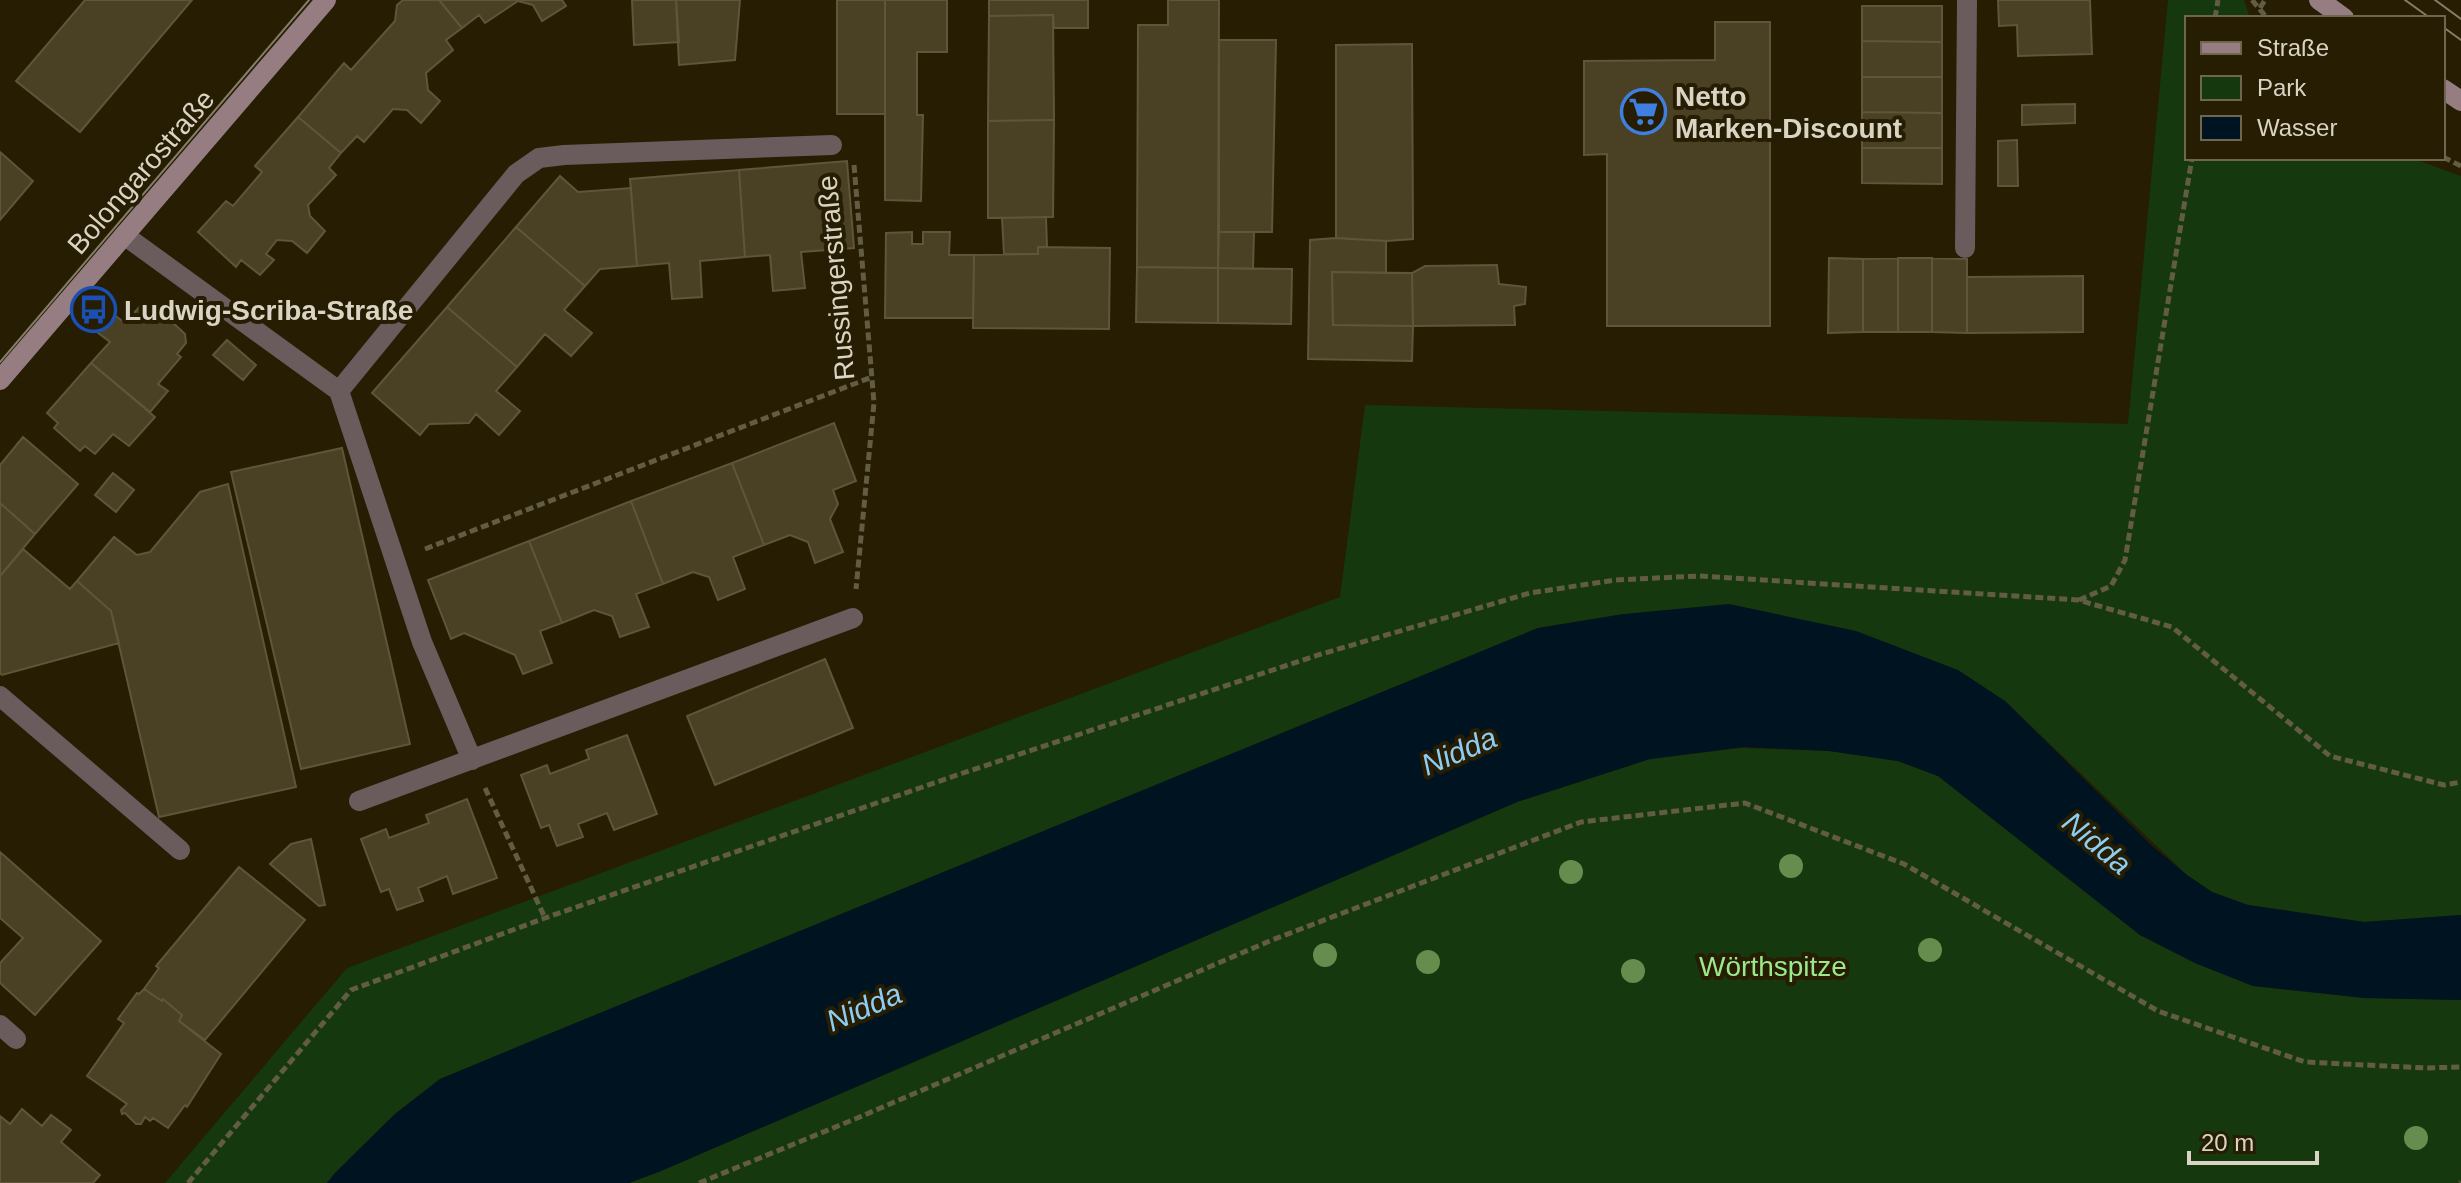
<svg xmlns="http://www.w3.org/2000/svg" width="2461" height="1183" viewBox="0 0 2461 1183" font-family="Arial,sans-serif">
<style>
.green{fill:#16380e}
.water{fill:#001321}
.building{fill:#4a4125;stroke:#5f5639;stroke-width:2}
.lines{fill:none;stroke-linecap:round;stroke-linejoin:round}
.path{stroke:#635c45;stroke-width:5;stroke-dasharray:8 4;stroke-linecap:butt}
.lane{stroke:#6a5b5d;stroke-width:20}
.street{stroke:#6a5b5d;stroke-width:20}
.secondary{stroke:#957d81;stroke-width:20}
.tram{stroke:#847e68;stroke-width:2}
.tree{fill:#678d4e}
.labels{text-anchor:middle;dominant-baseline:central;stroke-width:8;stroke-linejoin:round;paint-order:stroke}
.poi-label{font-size:28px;font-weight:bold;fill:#d9d4c4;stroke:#261d02;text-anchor:start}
.street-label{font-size:28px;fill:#d9d4c4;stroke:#261d02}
.park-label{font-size:28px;fill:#9ce88d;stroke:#261d02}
.water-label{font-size:30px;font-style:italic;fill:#8dcdf4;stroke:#261d02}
</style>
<rect width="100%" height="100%" fill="#261d02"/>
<path class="green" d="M2168,0H2244L2250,18H2187V158H2411L2461,176V915L2364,922L2248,905L2212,892L2187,875L2005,701L1624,614L1538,628L440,1079L395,1114L335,1173L327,1183H165L347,968L1340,597L1365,405L2128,424Z
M1740,748L1829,751L1898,761L1938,776L2140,935L2195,963L2253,986L2365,998L2461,1000V1183H629L661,1171L1517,802L1650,759Z"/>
<path class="water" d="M1729,604L1856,631L1958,670L2005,701L2151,845L2187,875L2212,892L2248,905L2364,922L2461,915V1000L2365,998L2253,986L2195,963L2140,935L1938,776L1898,761L1829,751L1744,747L1650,759L1517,802L661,1171L629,1183H327L335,1173L395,1114L440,1079L517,1047L1538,628L1624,614Z"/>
<path class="building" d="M85,0H192L80,132L16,81Z
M403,0H439L462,28L446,40L453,50L426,73L428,90L440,101L421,123L407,110L393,109L364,142L357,136L341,153L298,117L344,63L351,70L395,21L397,5Z
M439,0H562L566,6L542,21L533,5L518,1L485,23L479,15L462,28Z
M632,0H676L679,42L634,45Z
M676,0H740L735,60L679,65Z
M837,0H885V114H837Z
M885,0H947V52H917V115H923L921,201L885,200Z
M989,0H1088V28H1054L1053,15L989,16Z
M1168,0H1219L1218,268L1137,267L1138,25H1168Z
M1998,0H2090L2092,54L2018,56L2017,25L1999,26Z
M1862,6H1942V42L1862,41Z
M1053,15L1054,120L988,121L989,16Z
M1715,22H1770V326H1607V154L1584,155V61L1715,60Z
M1219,40H1276L1272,232H1219Z
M1862,41L1942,42V77H1862Z
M1412,44L1413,239L1386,241L1336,238V45Z
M1862,77H1942V113L1862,112Z
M2075,104V123L2022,125V105Z
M1862,112L1942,113V148H1862Z
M298,117L341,153L329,168L336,175L308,205L310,216L325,231L307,253L292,241L277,240L266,254L274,260L260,275L241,260L236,267L198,232L226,201L233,206L262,172L255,166Z
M1054,120L1053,217L988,218V121Z
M2017,140L2018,186H1998V141Z
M1862,148H1942V184L1862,183Z
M0,152L33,181L0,220Z
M847,161L854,248L801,252L805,288L773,291L770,255L745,257L739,170Z
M739,170L745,257L700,261L702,297L672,299L669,263L637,266L630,179Z
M560,176L578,192L631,188L637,266L600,269L585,286L516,227Z
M1046,217L1047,247H1038V254H1004L1002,218Z
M516,227L585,286L564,310L592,333L571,356L545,334L517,367L447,307Z
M912,232V244H923V232H950L949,255H974L973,318H885L886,233Z
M1219,232H1254L1253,269L1218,268Z
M1336,238L1386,241V273L1332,272L1333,325L1413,326L1412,361L1308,359L1310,240Z
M1038,247L1110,248L1109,329L973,328L974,255L1038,254Z
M1829,258L1863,259V332L1828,333Z
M1898,258H1932V332H1898Z
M1898,258V332H1863V259Z
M1932,258L1967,259V333L1932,332Z
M1497,265L1499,284L1526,287L1525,304L1514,306L1515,325L1413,326L1412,273L1425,266Z
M1137,267L1218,268V323L1136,322Z
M1218,268L1292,269L1291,324L1218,323Z
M1332,272L1412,273L1413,326L1333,325Z
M2083,276V332L1967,333V277Z
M143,303L166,323L169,319L185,334L186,343L177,354L181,357L158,384L168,391L150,412L91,363L110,342L97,332L113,314L125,323Z
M447,307L517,367L496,391L520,411L499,435L476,414L469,423L429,424L420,435L372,393Z
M227,340L256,365L243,380L213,355Z
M91,363L155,417L129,446L113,434L95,454L85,446L80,451L54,428L58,423L47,413Z
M834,423L856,481L833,490L838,504L830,519L843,552L815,563L808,542L790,535L764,545L732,463Z
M23,437L78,484L35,534L0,503V465Z
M342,448L410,744L301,769L231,472Z
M732,463L764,545L733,557L745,589L718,600L709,577L693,572L663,584L631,501Z
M113,473L134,490L116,512L95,495Z
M228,484L296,787L159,817L111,611L77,581L114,537L137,555L150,552L200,492Z
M631,501L663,584L636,594L649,627L620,637L612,616L594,610L562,623L529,541Z
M0,503L35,534L0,576Z
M529,541L562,623L540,631L552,663L523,674L515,655L464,633L451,639L428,580Z
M23,549L70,589L77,581L111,611L119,643L2,675L0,673V576Z
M825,659L853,728L715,785L687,716Z
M627,735L657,814L614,830L607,813L578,824L583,837L557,846L549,825L541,828L521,775L547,765L550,774L589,759L586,750Z
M467,799L497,878L453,894L447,876L418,888L423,901L397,910L389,889L381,892L361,839L386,829L389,838L429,823L426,815Z
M311,839L325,905L319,906L270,864L291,844Z
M0,852L101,941L35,1015L0,983V963L23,938L0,918Z
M239,867L305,920L205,1040L179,1021L182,1015L163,999L162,1001L144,989L159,968L156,966Z
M144,989L162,1001L163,999L182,1015L179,1021L221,1054L187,1107L185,1105L168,1128L153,1118L150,1121L145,1117L141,1124H136L125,1113L122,1114L121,1110L127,1104L87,1076L124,1023L118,1019L137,993L139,994Z
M22,1109L42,1126L51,1115L71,1130L61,1142L100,1175L93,1183H0V1116L10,1124Z"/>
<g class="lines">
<path class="path" d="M2252,0L2267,18
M2260,8L2265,0
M2215,18L2218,0
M2443,157L2461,166
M854,165L874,403L856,589
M425,549L872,377
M2079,600L2111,586L2125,560L2192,158
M485,788L545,918
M188,1183L351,990L545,918L963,773L1318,655L1530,593L1615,580L1699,576L2078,600L2172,627L2330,756L2444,785L2461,782
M699,1183L855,1119L1272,940L1581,822L1745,803L1904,864L2158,1011L2305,1062L2426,1068L2461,1067
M2460,1183L2461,1182"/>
<path class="lane" d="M1965,248L1967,0
M0,696L180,850
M0,1025L16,1039"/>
<path class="street" d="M124,235L339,391L422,642L472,760
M339,391L516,174L539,158L564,155L832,145
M359,801L853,618"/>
<path class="secondary" d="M2319,0L2344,18
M2443,89L2461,101
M0,380L326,0"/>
<path class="tram" d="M2405,0L2430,18
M2435,0L2461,19
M2443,27L2461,40
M0,362L309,0"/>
</g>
<g class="tree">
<circle cx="1791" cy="866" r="12"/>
<circle cx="1571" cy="872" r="12"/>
<circle cx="1930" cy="950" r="12"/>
<circle cx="1325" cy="955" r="12"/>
<circle cx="1428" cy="962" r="12"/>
<circle cx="1633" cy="971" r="12"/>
<circle cx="2416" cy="1138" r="12"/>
</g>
<defs>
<symbol id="supermarket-ring" viewBox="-11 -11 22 22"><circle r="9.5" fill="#261d02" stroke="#3f7fe0" stroke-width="1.5"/><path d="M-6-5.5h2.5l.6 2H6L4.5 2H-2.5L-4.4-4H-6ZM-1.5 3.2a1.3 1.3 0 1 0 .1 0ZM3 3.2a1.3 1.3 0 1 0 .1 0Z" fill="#3f7fe0"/></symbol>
<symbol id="bus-ring" viewBox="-11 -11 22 22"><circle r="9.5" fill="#261d02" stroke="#1a4fb4" stroke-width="1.5"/><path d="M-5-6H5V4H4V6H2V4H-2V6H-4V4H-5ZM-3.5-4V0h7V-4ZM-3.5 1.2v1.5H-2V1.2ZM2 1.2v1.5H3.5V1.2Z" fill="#1a4fb4"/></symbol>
</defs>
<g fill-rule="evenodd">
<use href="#supermarket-ring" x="1618" y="86" width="51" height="51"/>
<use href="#bus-ring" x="68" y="284" width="51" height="51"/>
</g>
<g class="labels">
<g class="poi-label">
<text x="1675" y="96">Netto<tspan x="1675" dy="32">Marken-Discount</tspan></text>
<text x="124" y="310">Ludwig-Scriba-Straße</text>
</g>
<g class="street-label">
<text transform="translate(141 172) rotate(-49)">Bolongarostraße</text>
<text transform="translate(836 278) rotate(-95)">Russingerstraße</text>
</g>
<g class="park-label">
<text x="1773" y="966">Wörthspitze</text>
</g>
<g class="water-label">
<text transform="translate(1459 751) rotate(-23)">Nidda</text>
<text transform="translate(2097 843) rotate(40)">Nidda</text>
<text transform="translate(864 1007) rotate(-23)">Nidda</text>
</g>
</g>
<rect x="2185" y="16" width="260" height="144" fill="#261d02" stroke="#6e6650" stroke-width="2"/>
<rect x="2201" y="42" width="40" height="12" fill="#957d81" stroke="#6e6650" stroke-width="2"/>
<text x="2257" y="56" font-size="24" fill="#d9d4c4">Straße</text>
<rect x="2201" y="76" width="40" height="24" fill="#16380e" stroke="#6e6650" stroke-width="2"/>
<text x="2257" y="96" font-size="24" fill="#d9d4c4">Park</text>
<rect x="2201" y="116" width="40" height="24" fill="#001321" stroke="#6e6650" stroke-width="2"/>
<text x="2257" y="136" font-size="24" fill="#d9d4c4">Wasser</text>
<path d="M2189 1151v12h128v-12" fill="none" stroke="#d9d4c4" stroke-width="4"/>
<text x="2201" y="1151" font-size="24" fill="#d9d4c4" stroke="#261d02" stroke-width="6" paint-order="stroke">20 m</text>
</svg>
